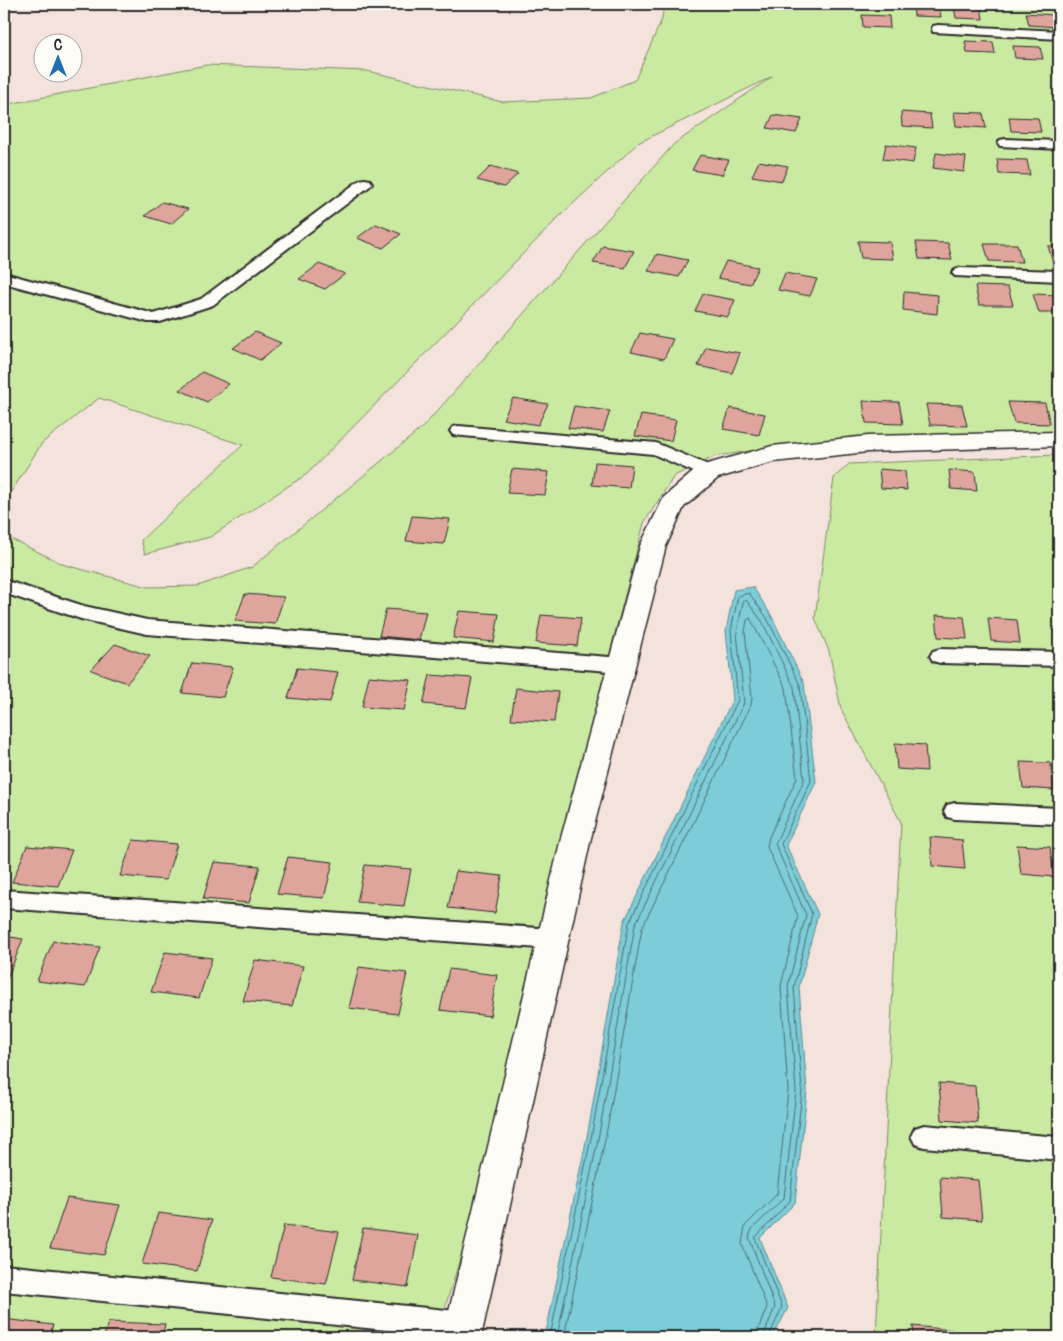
<svg xmlns="http://www.w3.org/2000/svg" width="1063" height="1341" viewBox="0 0 1063 1341" font-family="Pangolin,sans-serif">
<style>
.green{fill:#cbeaa1;stroke:#7b8a66;fill-rule:evenodd}
.water{fill:#7dcdd8;stroke:#5c8c93}
.lines{fill:none;stroke-linecap:round;stroke-linejoin:round}
.shore{stroke:#4c6c70;stroke-width:1}
.building{fill:#dfa59d;stroke:#2b2b2b}
.lane-casing{stroke:#2b2b2b;stroke-width:4}
.street-casing{stroke:#2b2b2b;stroke-width:3}
.lane{fill:#fdfcf7;fill-rule:evenodd}
.street{fill:#fdfcf7;fill-rule:evenodd}
</style>
<rect width="100%" height="100%" fill="#f4e2dc"/>
<filter id="ink" filterUnits="userSpaceOnUse"><feTurbulence type="fractalNoise" baseFrequency=".02" numOctaves="2"/><feDisplacementMap in="SourceGraphic" scale="10" xChannelSelector="R" yChannelSelector="G"/><feConvolveMatrix kernelMatrix="1 2 1 2 8 2 1 2 1" color-interpolation-filters="sRGB"/></filter>
<g filter="url(#ink)">
<path class="green" d="M664,4H1059V433L879,439L799,444L716,456L674,476L644,523L588,736L475,1210L436,1337H4V105L206,65L367,71L503,102L591,98L635,80L662,19ZM773,76L674,144L423,427L252,567L198,586L148,587L65,565L7,537L8,497L42,443L99,398L243,445L141,540L145,554L210,537L307,474L562,214L638,143Z
M1059,455V1337H876L901,822L841,709L829,651L815,618L834,478L849,464Z"/>
<path class="water" d="M753,587L771,615L804,683L816,782L786,845L818,914L799,987L807,1091L795,1203L760,1238L788,1308L773,1337H545L588,1132L624,922L733,699L726,631L734,590Z"/>
<g class="lines">
<path class="shore" d="M550,1337L592,1133L629,923L738,700L731,631L738,596L749,593L767,618L800,685L811,781L781,844L812,914L794,987L802,1091L790,1201L755,1238L782,1307L769,1337
M557,1337L599,1134L635,925L744,703L737,632L743,602L746,600L762,621L794,687L804,780L775,844L806,915L788,986L796,1091L784,1198L752,1229L749,1237L775,1307L763,1337
M564,1337L606,1135L642,928L751,705L752,698L745,632L747,620L750,618L786,688L797,778L769,837L767,847L798,916L781,986L788,1091L777,1194L745,1226L742,1244L767,1307L755,1337"/>
</g>
<path class="building" d="M913,4L939,5L941,17L914,16Z
M954,6L981,7L983,19L956,18Z
M1026,13L1054,15L1057,27L1029,25Z
M862,15L889,16L890,28L863,27Z
M965,41L993,42L995,54L967,53Z
M1013,46L1040,47L1043,59L1015,58Z
M901,112L930,114L932,128L902,126Z
M954,112L983,113L986,128L956,126Z
M773,115L802,119L796,133L767,128Z
M1009,117L1038,118L1041,132L1011,131Z
M886,144L916,148L913,163L883,159Z
M936,153L966,157L964,172L933,168Z
M700,155L729,160L722,175L692,170Z
M997,159L1027,160L1030,175L999,174Z
M759,161L788,166L782,181L752,176Z
M491,166L518,174L504,187L477,180Z
M162,202L188,209L171,224L145,216Z
M376,224L401,234L383,248L357,238Z
M858,241L890,242L893,259L861,258Z
M916,242L948,243L952,260L919,259Z
M984,244H1017L1022,262L989,261Z
M603,246L634,251L625,268L593,263Z
M1048,246H1059V263H1053Z
M657,254L688,260L679,277L648,271Z
M726,261L758,267L750,284L718,278Z
M319,264L345,274L325,289L299,279Z
M785,273L817,279L810,296L778,290Z
M975,286L1008,287L1013,305H979Z
M904,292L938,295L937,314L903,310Z
M703,294L735,300L728,317L695,311Z
M1033,294L1059,295V313H1039Z
M255,332L281,343L260,360L233,348Z
M640,333L673,339L664,359L631,352Z
M706,347L740,353L732,373L698,366Z
M202,372L229,384L207,402L180,390Z
M513,398L548,404L538,425L503,419Z
M863,401L899,402L903,424L866,423Z
M1008,402L1045,403L1050,424L1014,423Z
M926,404L962,405L967,426L930,425Z
M574,406L610,411L603,432L568,428Z
M730,408L765,414L759,435L723,429Z
M641,415L676,420L671,441L635,436Z
M595,462L632,465L629,488L592,485Z
M512,469L549,472L545,495L507,493Z
M879,469L905,471L907,490L881,488Z
M949,470L975,472L977,491L951,489Z
M412,516L450,519L444,544L406,541Z
M245,594L284,597L275,624L235,621Z
M386,609L426,612L419,640L379,636Z
M459,611L499,614L494,642L453,638Z
M541,615L581,618L577,646L536,643Z
M936,615L964,617L967,639L938,637Z
M988,618L1017,620L1020,643L991,641Z
M115,644L150,656L127,683L91,670Z
M192,663L233,667L223,697L182,693Z
M297,668L338,672L330,702L288,698Z
M430,675L472,678L466,708L423,704Z
M369,676L411,680L404,710L362,707Z
M516,688L558,692L554,722L511,719Z
M895,743L925,745L927,771L897,769Z
M1020,762L1050,763L1054,790L1023,788Z
M930,837L962,840L965,869L932,866Z
M133,840L177,844L166,880L120,876Z
M1017,845L1050,847L1054,877L1021,874Z
M27,846L72,850L58,886L12,882Z
M288,857L333,862L324,898L277,894Z
M214,862L260,866L249,903L203,899Z
M365,865L411,869L404,906L357,902Z
M456,871L502,876L495,913L448,908Z
M4,936L23,939L7,979L4,978Z
M53,941L100,947L85,987L37,981Z
M165,952L212,958L199,998L151,992Z
M255,960L303,966L292,1006L243,1001Z
M359,967L407,973L398,1014L349,1008Z
M449,969L497,975L490,1016L440,1010Z
M939,1083L975,1086L978,1123L942,1120Z
M940,1177L978,1180L982,1220L943,1217Z
M67,1198L120,1205L104,1255L50,1248Z
M158,1213L212,1220L197,1271L142,1264Z
M284,1225L339,1232L326,1284L271,1277Z
M363,1228L418,1235L408,1287L352,1280Z
M4,1319L53,1325L49,1337H4Z
M108,1322L165,1324L162,1337H104Z
M913,1326L953,1330L954,1337H914Z"/>
<g class="lines">
<defs>
<path id="lane" d="M938,25L1059,31V39L933,32L932,29L933,26Z
M1005,139L1059,141V149L1000,146L998,143L1000,140Z
M365,179L370,180L372,183L370,186L213,305L160,322H148L4,283V273L154,314L201,299L360,180Z
M960,268L1059,271V281L955,276L952,273L955,270Z
M459,426L656,443L715,468L718,472L715,476L709,478L703,476L653,454L453,435L450,431L453,427Z
M4,580L84,606L147,620L622,658L629,660L632,665L629,670L622,672L147,634L81,619L4,593Z
M940,649L1059,652V666L940,663L933,661L930,656L933,651Z
M955,803L1059,808V824L955,819L947,817L944,811L947,805Z
M4,890L553,929L561,932L565,939L561,946L553,949L4,908Z
M924,1125L1059,1137V1160L924,1147L915,1144L911,1136L915,1128Z
M4,1265L466,1312L476,1316L480,1325L476,1334L469,1337H455L4,1291Z"/>
<path id="street" d="M1059,432V446L868,452L773,462L718,478L684,507L666,546L591,838L481,1337H443L561,838L640,546L664,497L700,466L772,446L868,436Z"/>
</defs>
<use href="#lane" class="lane-casing"/>
<use href="#street" class="street-casing"/>
<use href="#lane" class="lane"/>
<use href="#street" class="street"/>
</g>
</g>
<rect width="1063" height="1341" fill="none" stroke="#fdfcf7" stroke-width="20"/>
<rect x="10" y="10" width="1043" height="1321" fill="none" stroke="#2b2b2b" stroke-width="2" filter="url(#ink)"/>
<g transform="translate(58 58)"><circle r="24" fill="#fdfcf7" stroke="#a9a8a5"/>
<path d="M0-4L9 19L0 12L-9 19Z" fill="#1f6fb2"/>
<text y="-8" font-size="14" font-weight="bold" text-anchor="middle" fill="#2b2b2b">С</text>
</g>
</svg>
